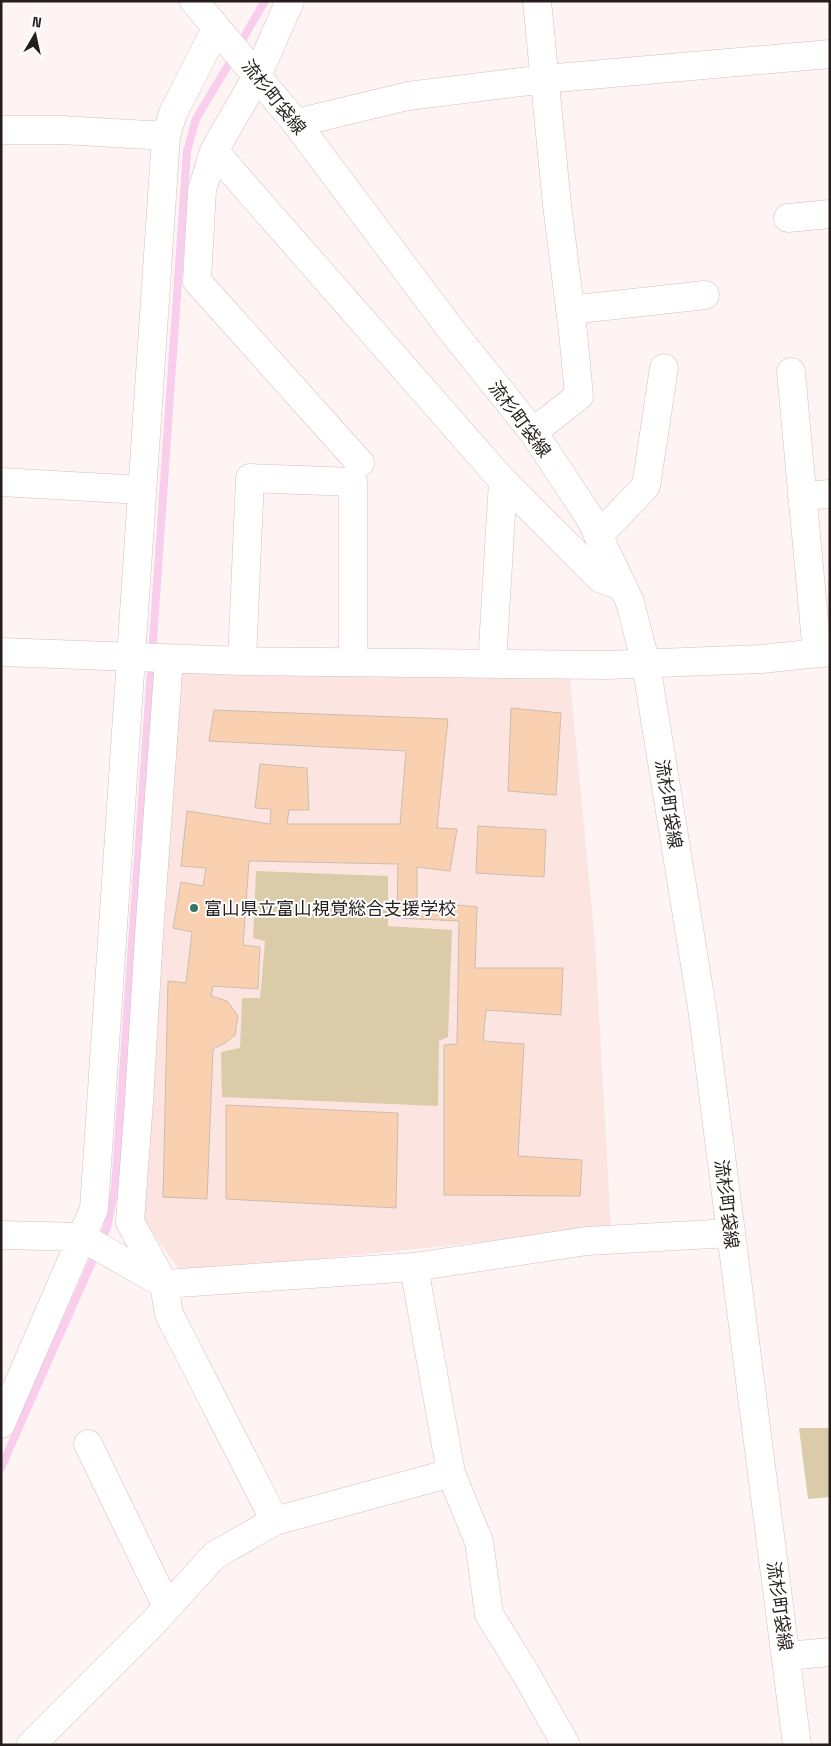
<svg xmlns="http://www.w3.org/2000/svg" width="831" height="1746" viewBox="0 0 831 1746" font-family="'Space Grotesk','Noto Sans JP',sans-serif">
<style>
.built{fill:#fce5e0}
.green{fill:#dacca8}
.lines{fill:none;stroke-linecap:round;stroke-linejoin:round}
.stream{stroke:#f9ceed;stroke-width:8}
.building{fill:#f9d1b0;stroke:#cbbcb0}
.minor-casing{stroke:#d3c0bb;stroke-width:29}
.secondary-casing{stroke:#d3c0bb;stroke-width:29}
.minor{stroke:#fff;stroke-width:28}
.secondary{stroke:#fff;stroke-width:28}
.poi-dot{fill:#357564;stroke:#fff;stroke-width:2}
.labels{text-anchor:middle;dominant-baseline:central;stroke-width:4;stroke-linejoin:round;paint-order:stroke}
.street-label{font-size:18px;fill:#251e1c;stroke:#fff}
.poi-label{font-size:18px;fill:#251e1c;stroke:#fff;text-anchor:start}
</style>
<rect width="100%" height="100%" fill="#fdf4f3"/>
<path class="built" d="M176,673L570,679L595,943L611,1229L182,1273L139,1214Z"/>
<path class="green" d="M256,871L388,876V926L452,930L448,1037L439,1041L438,1106L222,1097L221,1052L240,1048L242,998H260L265,941L253,938Z
M799,1428H830V1497L808,1499Z"/>
<g class="lines">
<path class="stream" d="M238,47L265,1
M1,1468L107,1228L115,1188L187,151L196,119L233,57"/>
</g>
<path class="building" d="M511,708L561,713L556,795L508,791Z
M214,710L448,719L437,828L457,829L450,871L417,867V901L477,907L475,968H563L561,1015L486,1010L483,1041L524,1044L518,1156L582,1160L580,1196L444,1195V1045L457,1044L459,921L397,918L398,864L249,861L243,945L260,947L258,989L213,986L211,996L227,1001L238,1016L235,1035L225,1043L213,1049L207,1199L163,1197L168,981L186,983L192,932L173,928L181,882L203,886L206,868L181,866L187,811L270,824L271,809L255,808L260,764L307,768L309,810H289L287,824H400L406,751L209,741Z
M478,826L546,830L544,877L476,873Z
M226,1105L398,1113L396,1208L226,1199Z"/>
<g class="lines">
<defs>
<path id="minor" d="M296,123L408,96L545,79L830,54
M1,130H62L166,136L173,113L216,29
M214,151L257,76L290,1
M788,218L830,214
M570,310L705,295
M791,372L817,653
M533,432L579,396L573,332L557,205L537,1
M360,463L197,281L202,190L214,151L503,481L492,664
M503,481L601,579L622,586
M1,482L142,490
M802,496L830,494
M598,536L646,486L664,368
M1,652L242,661L607,665L761,659L830,652
M169,659L149,935L139,1101L130,1222L164,1284L169,1314L275,1521
M242,661L250,478L353,482V662
M1,1235L81,1237L164,1284L414,1267
M1,1424L94,1209L166,136
M88,1444L167,1607
M787,1656L830,1652
M31,1745L153,1623L215,1555L275,1521L451,1473
M566,1745L526,1674L489,1614L479,1542L451,1473L414,1267L587,1241L731,1233"/>
<path id="secondary" d="M194,1L296,123L449,327L533,432L590,518L630,602L646,664L702,1008L797,1745"/>
</defs>
<use href="#minor" class="minor-casing"/>
<use href="#secondary" class="secondary-casing"/>
<use href="#minor" class="minor"/>
<use href="#secondary" class="secondary"/>
</g>
<circle class="poi-dot" cx="194" cy="908" r="5"/>
<g class="labels">
<g class="street-label">
<text transform="translate(274 97) rotate(51)">流杉町袋線</text>
<text transform="translate(520 419) rotate(53)">流杉町袋線</text>
<text transform="translate(669 804) rotate(81)">流杉町袋線</text>
<text transform="translate(727 1204) rotate(83)">流杉町袋線</text>
<text transform="translate(780 1606) rotate(82)">流杉町袋線</text>
</g>
<g class="poi-label">
<text x="204" y="908">富山県立富山視覚総合支援学校</text>
</g>
</g>
<rect width="831" height="1746" fill="none" stroke="#251e1c" stroke-width="5"/>
<g transform="translate(35 35) rotate(9)" stroke="#ffffff" stroke-width="4" paint-order="stroke">
<path d="M0-4L9 19L0 12L-9 19Z" fill="#251e1c"/>
<text y="-8" font-size="14" font-weight="bold" text-anchor="middle" fill="#251e1c">N</text>
</g>
</svg>
